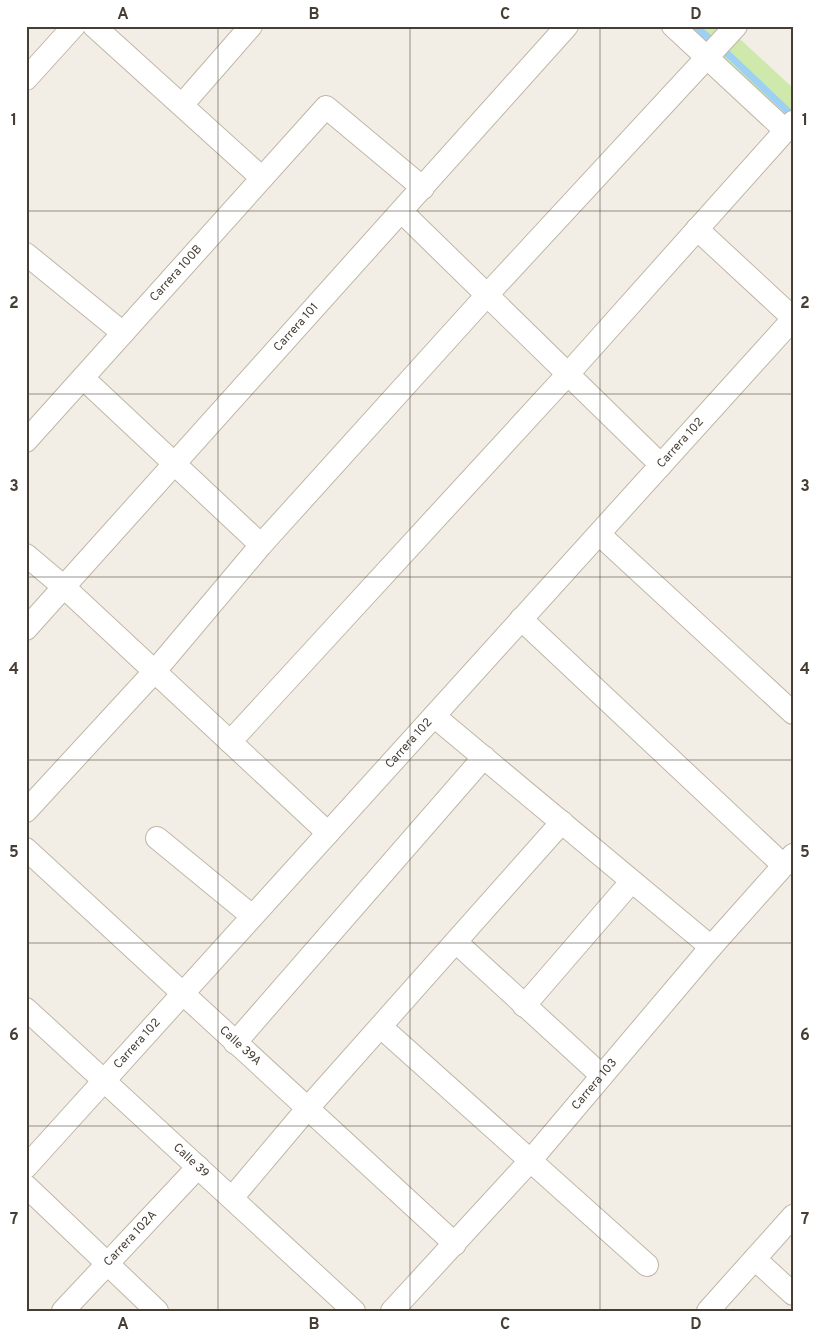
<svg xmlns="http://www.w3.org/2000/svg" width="819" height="1337" viewBox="0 0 819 1337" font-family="Overpass,sans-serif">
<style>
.green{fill:#cee9ab}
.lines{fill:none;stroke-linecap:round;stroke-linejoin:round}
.stream{stroke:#9dd1f3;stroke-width:7}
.street-casing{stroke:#bfb6a7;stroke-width:24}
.street{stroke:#fff;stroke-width:22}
.grid{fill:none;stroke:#463e34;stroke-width:1;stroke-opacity:0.55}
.labels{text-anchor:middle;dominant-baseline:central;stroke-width:4.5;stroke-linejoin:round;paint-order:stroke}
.street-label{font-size:12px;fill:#463e34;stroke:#fff}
.neatline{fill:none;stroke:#463e34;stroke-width:2}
.grid-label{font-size:16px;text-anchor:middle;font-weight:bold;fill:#463e34}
</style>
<rect width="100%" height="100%" fill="#f3eee5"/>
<path class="green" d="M671,26H726L793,88V134Z"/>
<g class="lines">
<path class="stream" d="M695,26L731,57L793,116"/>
<defs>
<g id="street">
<path d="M94,26L262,178"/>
<path d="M673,26L785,130"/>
<path d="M26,79L74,26"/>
<path d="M182,105L251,26"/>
<path d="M402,212L661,465"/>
<path d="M697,229L793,318"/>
<path d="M26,254L123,333"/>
<path d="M83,378L261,545"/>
<path id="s1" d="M26,441L326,107L423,188"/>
<path d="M599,534L793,713"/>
<path d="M26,555L64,587L328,833"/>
<path d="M521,619L783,865"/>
<path id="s2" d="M26,629L567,26"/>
<path d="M434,716L711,947"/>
<path d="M230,742L568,374L793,122"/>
<path d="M26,811L155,671L261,545L487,295L736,26"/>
<path d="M157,838L252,916"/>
<path id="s3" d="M26,849L455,1244"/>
<path d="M456,942L602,1076"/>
<path d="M524,1006L631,882"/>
<path id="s4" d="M26,1009L354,1311"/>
<path d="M381,1027L647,1265"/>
<path d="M235,1043L484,757"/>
<path id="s5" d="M26,1167L793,319"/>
<path d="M26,1186L157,1311"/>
<path d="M232,1198L307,1109L562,822"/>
<path d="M755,1259L793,1294"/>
<path id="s6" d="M63,1311L198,1167"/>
<path id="s7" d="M392,1311L530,1161L711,947L793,855"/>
<path d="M708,1311L793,1216"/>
</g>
</defs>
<use href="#street" class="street-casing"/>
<use href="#street" class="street"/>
</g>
<path class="grid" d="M218,26V1311M410,26V1311M600,26V1311M26,211H793M26,394H793M26,577H793M26,760H793M26,943H793M26,1126H793"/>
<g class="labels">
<g class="street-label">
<text stroke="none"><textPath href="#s1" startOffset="225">Carrera 100B</textPath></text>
<text stroke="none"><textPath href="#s2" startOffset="405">Carrera 101</textPath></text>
<text stroke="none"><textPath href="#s5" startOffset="976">Carrera 102</textPath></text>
<text stroke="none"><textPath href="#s5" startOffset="571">Carrera 102</textPath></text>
<text stroke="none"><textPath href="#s5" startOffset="166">Carrera 102</textPath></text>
<text stroke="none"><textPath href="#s3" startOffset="291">Calle 39A</textPath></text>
<text stroke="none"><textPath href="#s7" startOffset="304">Carrera 103</textPath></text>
<text stroke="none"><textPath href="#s4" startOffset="224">Calle 39</textPath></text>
<text stroke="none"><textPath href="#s6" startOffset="99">Carrera 102A</textPath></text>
</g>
</g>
<rect width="819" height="1337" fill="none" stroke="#ffffff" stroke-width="55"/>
<rect x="28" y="28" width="764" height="1282" class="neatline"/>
<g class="grid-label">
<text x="123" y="19">A</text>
<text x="314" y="19">B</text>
<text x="505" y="19">C</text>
<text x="696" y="19">D</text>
<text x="14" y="125">1</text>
<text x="805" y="125">1</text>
<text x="14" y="308">2</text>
<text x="805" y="308">2</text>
<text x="14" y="491">3</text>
<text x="805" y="491">3</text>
<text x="14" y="674">4</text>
<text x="805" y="674">4</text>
<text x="14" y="857">5</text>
<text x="805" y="857">5</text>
<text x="14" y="1040">6</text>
<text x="805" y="1040">6</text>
<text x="14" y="1224">7</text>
<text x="805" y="1224">7</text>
<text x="123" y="1329">A</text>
<text x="314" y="1329">B</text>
<text x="505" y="1329">C</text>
<text x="696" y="1329">D</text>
</g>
</svg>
